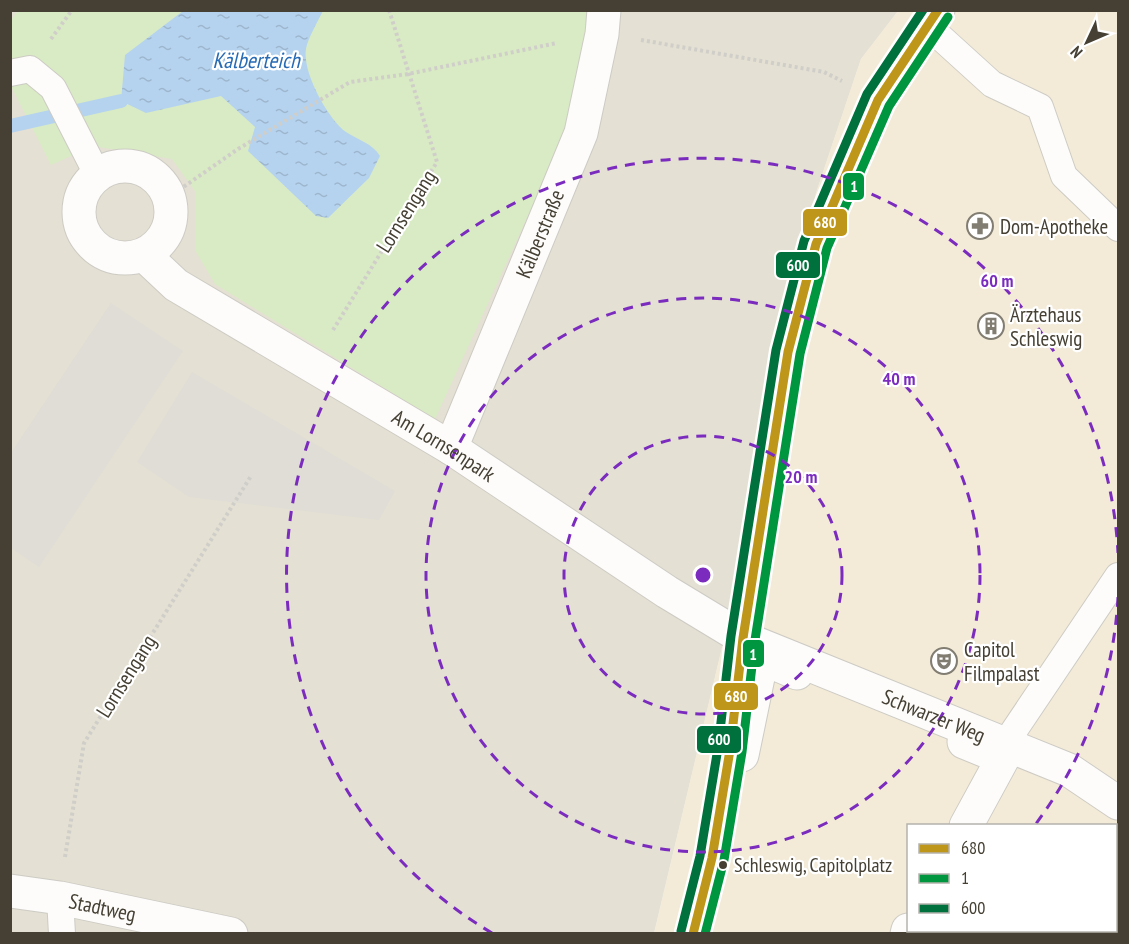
<svg xmlns="http://www.w3.org/2000/svg" width="1129" height="944" viewBox="0 0 1129 944" font-family="'PT Sans Narrow',sans-serif">
<style>
.residential{fill:#e4e0d3}
.commercial{fill:#f3ebd8;fill-rule:evenodd}
.green{fill:#d9ebc4}
.parking{fill:#dfddd6}
.water{fill:url(#water-ripples)}
.lines{fill:none;stroke-linecap:round;stroke-linejoin:round}
.stream{stroke:#b5d3ef;stroke-width:14}
.service-casing{stroke:#cdcbc4;stroke-width:28}
.pedestrian-casing{stroke:#cdcbc4;stroke-width:35}
.minor-casing{stroke:#cdcbc4;stroke-width:35}
.tertiary-casing{stroke:#cdcbc4;stroke-width:35}
.path{stroke:#d0cec9;stroke-width:4;stroke-dasharray:3 3;stroke-linecap:butt}
.service{stroke:#fdfcfb;stroke-width:26}
.pedestrian{stroke:#fdfcfb;stroke-width:33}
.minor{stroke:#fdfcfb;stroke-width:33}
.tertiary{stroke:#fdfcfb;stroke-width:33}
.bus-1-casing{stroke:#fff;stroke-width:14}
.bus-2-casing{stroke:#fff;stroke-width:14}
.bus-3-casing{stroke:#fff;stroke-width:14}
.bus-1{stroke:#be9619;stroke-width:9}
.bus-2{stroke:#00963f;stroke-width:9}
.bus-3{stroke:#00713c;stroke-width:9}
.ring{fill:none;stroke:#7b2cbf;stroke-width:3;stroke-dasharray:10 8}
.bus-dot{fill:#454033;stroke:#fff;stroke-width:2}
.labels{text-anchor:middle;dominant-baseline:central;stroke-width:4.5;stroke-linejoin:round;paint-order:stroke}
.bus-label{font-size:20px;fill:#454033;stroke:#fff;text-anchor:start}
.street-label{font-size:21px;fill:#454033;stroke:#fff}
.poi-label{font-size:21px;fill:#454033;stroke:#fff;text-anchor:start}
.water-label{font-size:22px;font-style:italic;fill:#286bb5;stroke:#fff}
.centre{fill:#7b2cbf;stroke:#fff;stroke-width:3}
.ring-label{font-size:18px;text-anchor:middle;font-weight:bold;fill:#7b2cbf;stroke:#fff;stroke-width:4.5;stroke-linejoin:round;paint-order:stroke}
.line-badge{stroke:#fff;stroke-width:2}
.badge-label{font-size:16px;text-anchor:middle;font-weight:bold;fill:#fff}
</style>
<defs>
<pattern id="water-ripples" width="26" height="14" patternUnits="userSpaceOnUse" patternTransform="scale(1.5)"><rect width="26" height="14" fill="#b5d3ef"/><path d="M2 4q2-2 4 0t4 0M15 11q2-2 4 0t4 0" fill="none" stroke="#9db6cd"/></pattern>
</defs>
<rect width="100%" height="100%" fill="#f0eee6"/>
<path class="residential" d="M10,11H898L861,59L816,193L734,597L654,933H11Z"/>
<path class="commercial" d="M898,11H1118V933L654,934L734,597L816,193L861,59ZM908,826H1116V930H908Z"/>
<path class="green" d="M18,11H589L569,126L435,419L215,284L195,250V191L172,159L93,146L51,165L11,86V20Z"/>
<path class="parking" d="M111,303L183,351L39,567L11,548V453Z
M192,372L395,491L379,520L189,497L137,462Z"/>
<path class="water" d="M183,11H323C318,21 308,38 306,49C302,72 328,119 346,132C358,140 372,143 380,156L369,178L328,218L316,216L248,151L255,127L221,96L146,113L121,101L125,55Z"/>
<g class="lines">
<path class="stream" d="M10,126L121,101"/>
<defs>
<path id="service" d="M927,25L992,84L1040,107L1064,176L1118,228
M10,73L30,69L53,88L97,174
M1005,744L1118,576
M60,898L62,934"/>
<g id="pedestrian">
<path d="M964,742L1003,758L966,826"/>
<path d="M742,755L762,658L797,673"/>
<path id="s1" d="M10,891L60,898L231,934"/>
<path d="M907,934L908,930"/>
</g>
<g id="minor">
<circle cx="125" cy="212" r="46"/>
<path id="s2" d="M144,255L176,285L451,448L667,592L743,638L1069,770L1118,803"/>
<path id="s3" d="M451,448L581,133L602,34L604,10"/>
</g>
<path id="tertiary" d="M693,934L712,858L730,750L743,638L788,352L816,244L878,100L938,10"/>
</defs>
<use href="#service" class="service-casing"/>
<use href="#pedestrian" class="pedestrian-casing"/>
<use href="#minor" class="minor-casing"/>
<use href="#tertiary" class="tertiary-casing"/>
<path class="path" d="M51,39L72,10
M641,40L824,72L842,81
M169,197L238,149L350,82L408,74L557,43
M333,330L437,162L389,10
M65,857L84,743L251,476"/>
<use href="#service" class="service"/>
<use href="#pedestrian" class="pedestrian"/>
<use href="#minor" class="minor"/>
<use href="#tertiary" class="tertiary"/>
<defs>
<path id="bus-1" d="M693,934L712,858L730,750L743,638L788,352L816,244L878,100L938,10"/>
<path id="bus-2" d="M705,934L724,860L742,752L755,640L800,354L827,248L889,106L948,17"/>
<path id="bus-3" d="M681,931L700,856L718,748L731,636L776,350L804,241L867,94L923,10"/>
</defs>
<use href="#bus-1" class="bus-1-casing"/>
<use href="#bus-2" class="bus-2-casing"/>
<use href="#bus-3" class="bus-3-casing"/>
<use href="#bus-1" class="bus-1"/>
<use href="#bus-2" class="bus-2"/>
<use href="#bus-3" class="bus-3"/>
</g>
<g class="ring">
<circle cx="703" cy="575" r="139"/>
<circle cx="703" cy="575" r="277"/>
<path d="M1118 597A416 416 0 0 1 1035 825M492 933A416 416 0 1 1 1118 553"/>
</g>
<defs>
<symbol id="pharmacy-ring" viewBox="-11 -11 22 22"><circle r="9.5" fill="#fff" stroke="#817d72" stroke-width="1.5"/><path d="M-2-6h4v4h4v4h-4v4h-4v-4h-4v-4h4Z" fill="#817d72"/></symbol>
<symbol id="building-ring" viewBox="-11 -11 22 22"><circle r="9.5" fill="#fff" stroke="#817d72" stroke-width="1.5"/><path d="M-4-6H4V6H1V3H-1V6H-4ZM-2.5-4.3h1.7v1.8h-1.7ZM.8-4.3h1.7v1.8H.8ZM-2.5-1h1.7V.8h-1.7ZM.8-1h1.7V.8H.8Z" fill="#817d72"/></symbol>
<symbol id="theatre-ring" viewBox="-11 -11 22 22"><circle r="9.5" fill="#fff" stroke="#817d72" stroke-width="1.5"/><path d="M-5-5.5Q0-4 5-5.5V0Q5 5 0 6Q-5 5-5 0ZM-3.3-2.5H-1v1.5H-3.3ZM1-2.5H3.3v1.5H1ZM-2.8 1Q0 5.5 2.8 1Z" fill="#817d72"/></symbol>
</defs>
<g fill-rule="evenodd">
<use href="#pharmacy-ring" x="965" y="211" width="30" height="30"/>
<use href="#building-ring" x="976" y="311" width="30" height="30"/>
<use href="#theatre-ring" x="929" y="646" width="30" height="30"/>
</g>
<circle class="bus-dot" cx="723" cy="865" r="5"/>
<g class="labels">
<g class="bus-label">
<text x="734" y="865">Schleswig, Capitolplatz</text>
</g>
<g class="street-label">
<text transform="translate(406 211) rotate(-58)">Lornsengang</text>
<text stroke="none"><textPath href="#s3" startOffset="232">Kälberstraße</textPath></text>
<text stroke="none"><textPath href="#s2" startOffset="356">Am Lornsenpark</textPath></text>
<text transform="translate(126 676) rotate(-58)">Lornsengang</text>
<text stroke="none"><textPath href="#s2" startOffset="918">Schwarzer Weg</textPath></text>
<text stroke="none"><textPath href="#s1" startOffset="94">Stadtweg</textPath></text>
</g>
<g class="poi-label">
<text x="1000" y="226">Dom-Apotheke</text>
<text x="1010" y="314">Ärztehaus<tspan x="1010" dy="24">Schleswig</tspan></text>
<text x="964" y="649">Capitol<tspan x="964" dy="24">Filmpalast</tspan></text>
</g>
<g class="water-label">
<text x="256" y="60">Kälberteich</text>
</g>
</g>
<circle cx="703" cy="575" r="9" class="centre"/>
<g class="ring-label">
<text x="997" y="287">60 m</text>
<text x="899" y="385">40 m</text>
<text x="801" y="483">20 m</text>
</g>
<g class="line-badge">
<rect x="842" y="172" width="23" height="29" rx="6" fill="#00963f"/>
<rect x="802" y="208" width="46" height="29" rx="6" fill="#be9619"/>
<rect x="775" y="251" width="46" height="28" rx="6" fill="#00713c"/>
<rect x="742" y="639" width="23" height="29" rx="6" fill="#00963f"/>
<rect x="713" y="682" width="46" height="29" rx="6" fill="#be9619"/>
<rect x="696" y="725" width="46" height="29" rx="6" fill="#00713c"/>
</g>
<g class="badge-label">
<text x="854" y="192">1</text>
<text x="825" y="228">680</text>
<text x="798" y="271">600</text>
<text x="753" y="660">1</text>
<text x="736" y="702">680</text>
<text x="719" y="745">600</text>
</g>
<rect width="1129" height="944" fill="none" stroke="#454033" stroke-width="24"/>
<rect x="907" y="824" width="210" height="108" fill="#ffffff" stroke="#b5b3ad" stroke-width="1.5"/>
<rect x="919" y="844" width="30" height="9" fill="#be9619" stroke="#b5b3ad" stroke-width="1.5"/>
<text x="961" y="854" font-size="18" fill="#454033">680</text>
<rect x="919" y="874" width="30" height="9" fill="#00963f" stroke="#b5b3ad" stroke-width="1.5"/>
<text x="961" y="884" font-size="18" fill="#454033">1</text>
<rect x="919" y="904" width="30" height="9" fill="#00713c" stroke="#b5b3ad" stroke-width="1.5"/>
<text x="961" y="914" font-size="18" fill="#454033">600</text>
<g transform="translate(1087 42) rotate(226)" stroke="#ffffff" stroke-width="4.5" paint-order="stroke">
<path d="M0-4.5L10 22L0 15L-10 22Z" fill="#454033"/>
<text y="-9" font-size="16" font-weight="bold" text-anchor="middle" fill="#454033">N</text>
</g>
</svg>
